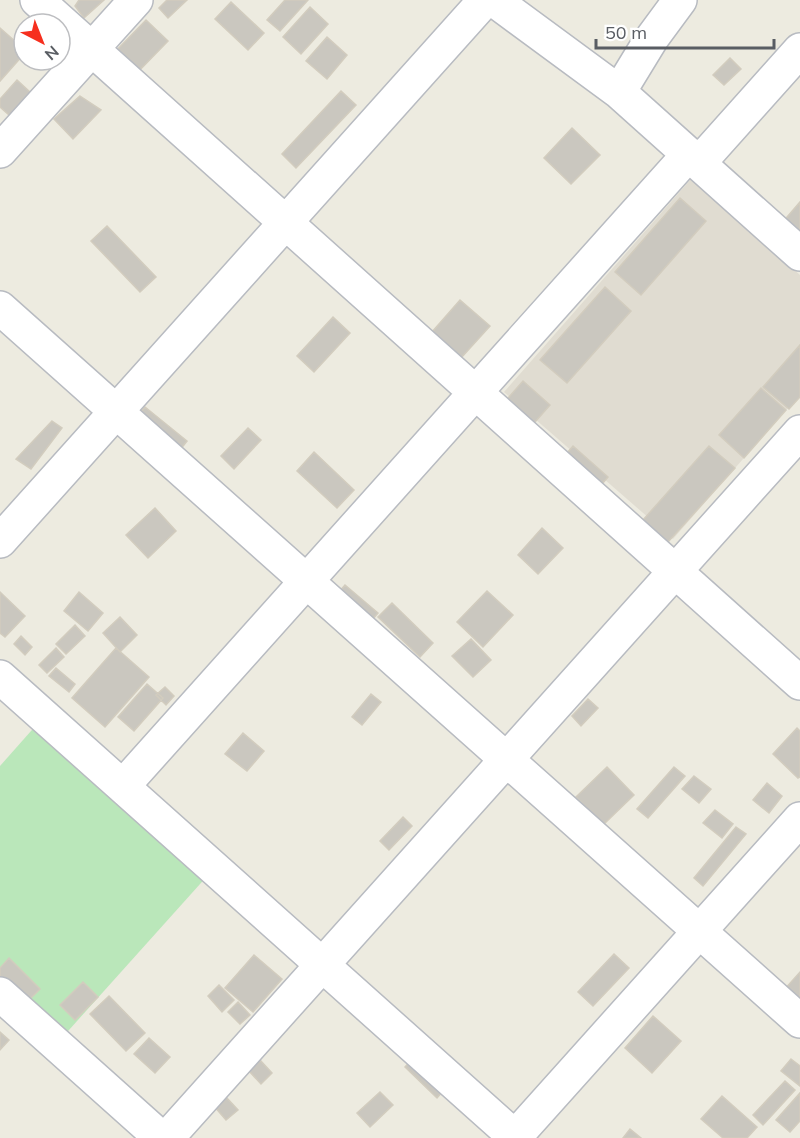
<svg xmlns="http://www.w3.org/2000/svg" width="800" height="1138" viewBox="0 0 800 1138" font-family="Mulish,sans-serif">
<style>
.education{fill:#e0dcd1}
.green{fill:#bae7ba}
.building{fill:#cac7bf;stroke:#d2ccbe;stroke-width:1.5}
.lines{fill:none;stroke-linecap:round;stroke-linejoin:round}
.minor-casing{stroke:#b8bbc1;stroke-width:36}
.minor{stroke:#fff;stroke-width:33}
</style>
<rect width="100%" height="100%" fill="#edebe0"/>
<path class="education" d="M691,179L800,275V394L673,539L504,392Z"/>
<path class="green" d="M39,722L209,874L60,1040L0,986V766Z"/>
<path class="building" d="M79,0H104L84,18L75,6Z
M167,0H187L168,18L159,8Z
M285,0H308L280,31L267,20Z
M231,2L264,33L248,50L215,19Z
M310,7L328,24L301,54L283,37Z
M146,20L168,41L134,76L112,55Z
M0,28L24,49V54L0,81Z
M327,37L347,55L327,79L306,61Z
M730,58L741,69L724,85L713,75Z
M17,80L30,92L9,115L0,107V99Z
M341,91L356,105L296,168L282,154Z
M80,96L101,110L73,139L54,119Z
M572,128L600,155L571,184L544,158Z
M680,198L706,221L641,295L615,272Z
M800,202V239L782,223Z
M107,226L156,277L140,292L91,241Z
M605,287L631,311L567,383L540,360Z
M460,300L490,326L461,358L432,332Z
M333,317L350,333L314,372L297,356Z
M800,345V397L789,409L763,387Z
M523,381L550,405L528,430L501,406Z
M761,388L786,410L744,458L719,435Z
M145,407L187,441L172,460L130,425Z
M52,421L62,428L31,469L16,459Z
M248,428L261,440L234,469L221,456Z
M573,446L608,477L596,491L561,460Z
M709,446L735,468L668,542L643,520Z
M314,452L354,490L337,508L297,471Z
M155,508L176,531L148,558L126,535Z
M542,528L563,548L538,574L518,555Z
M345,585L378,613L365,628L331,601Z
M487,591L513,615L483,647L457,622Z
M0,592L25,616L5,637L0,633Z
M79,592L103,613L88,631L64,611Z
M392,603L433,643L420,657L378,617Z
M120,617L137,635L120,652L103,633Z
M75,625L85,636L66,654L56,644Z
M21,636L32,647L25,655L14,644Z
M471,639L491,660L473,677L452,656Z
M56,648L64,657L47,673L39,665Z
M116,648L149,677L105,727L72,698Z
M56,668L75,684L69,692L49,676Z
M147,684L163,698L134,731L118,717Z
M165,687L174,696L166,705L156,695Z
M371,694L381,702L362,725L352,717Z
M588,699L598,708L581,726L572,716Z
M797,728L800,731V777L798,778L773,754Z
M243,733L264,751L247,771L225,754Z
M607,767L634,795L603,825L576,797Z
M674,767L685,776L648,818L637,809Z
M694,776L711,789L699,803L682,789Z
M767,783L782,796L769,813L753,800Z
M715,810L733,824L722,838L703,823Z
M403,817L412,826L389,850L380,841Z
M736,827L746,834L703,886L694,878Z
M614,954L629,968L593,1006L578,992Z
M254,955L282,979L253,1012L225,988Z
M9,958L40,989L26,1003L0,978V968Z
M800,972V1002L783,991Z
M83,982L98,997L75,1020L60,1005Z
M219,985L234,1000L222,1012L208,996Z
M109,996L145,1033L126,1051L90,1014Z
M238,1002L250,1015L240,1024L228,1012Z
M653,1016L681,1041L652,1073L625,1048Z
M0,1032L9,1040L0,1050Z
M149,1038L170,1057L155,1073L134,1054Z
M419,1052L451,1082L437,1098L405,1067Z
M791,1059L800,1066V1086L781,1071Z
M260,1060L272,1073L261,1084L249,1071Z
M785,1081L795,1090L763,1125L753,1115Z
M380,1092L393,1105L370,1127L357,1113Z
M800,1093V1121L790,1132L776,1120Z
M722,1096L757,1127L747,1138H723L701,1119Z
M226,1097L238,1110L226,1120L214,1106Z
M630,1129L641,1138H623Z"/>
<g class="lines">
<defs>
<path id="minor" d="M37,0L800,683
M494,0L619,92L800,254
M619,92L652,38L680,0
M0,151L136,0
M699,163L800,50
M0,308L800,1021
M0,541L485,0
M0,677L516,1138
M123,786L689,154
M0,994L161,1138
M167,1138L800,432
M514,1138L800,819"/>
</defs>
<use href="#minor" class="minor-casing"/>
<use href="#minor" class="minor"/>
</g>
<g transform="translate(42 42) rotate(138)"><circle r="28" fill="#ffffff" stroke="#bdbec1" stroke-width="1.5"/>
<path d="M0-4.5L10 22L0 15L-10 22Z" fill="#f62f1e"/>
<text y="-9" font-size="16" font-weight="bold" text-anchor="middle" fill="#595d63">N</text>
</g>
<path d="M596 39v9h178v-9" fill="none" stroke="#595d63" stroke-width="3"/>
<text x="605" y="39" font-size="18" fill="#595d63" stroke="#ffffff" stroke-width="4.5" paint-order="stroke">50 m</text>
</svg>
